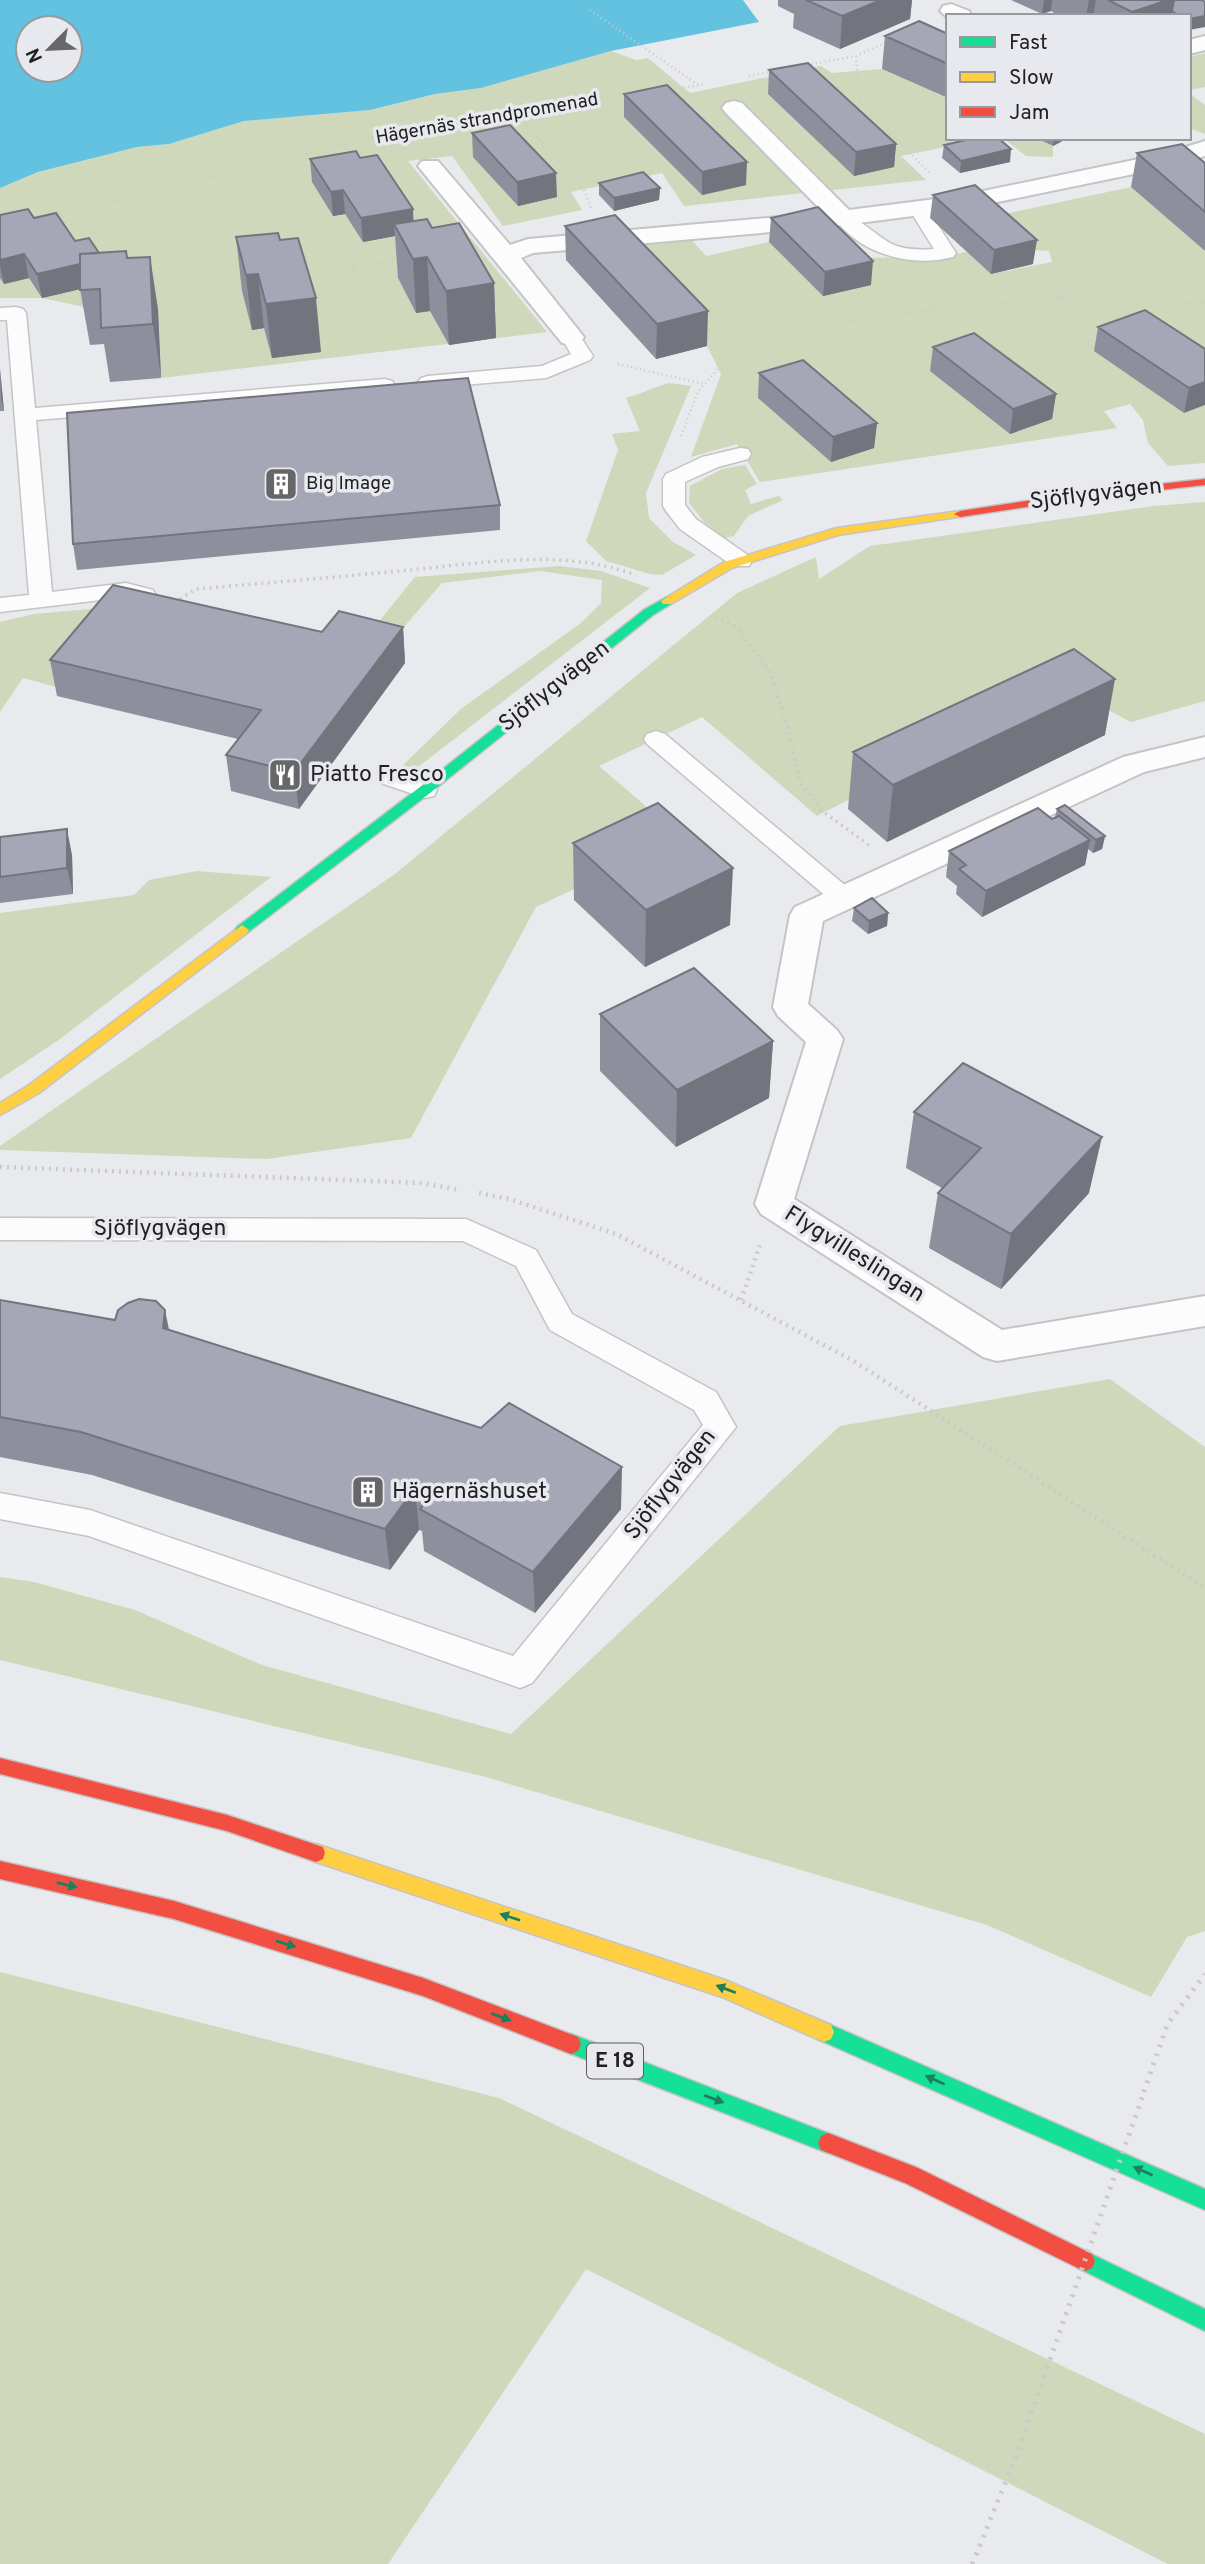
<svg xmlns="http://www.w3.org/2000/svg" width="1205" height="2564" viewBox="0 0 1205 2564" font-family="Overpass,sans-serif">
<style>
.green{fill:#cfd8ba}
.water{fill:#63c2e0;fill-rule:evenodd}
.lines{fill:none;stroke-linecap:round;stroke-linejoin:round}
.lane-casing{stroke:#c4c4c6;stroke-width:3}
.street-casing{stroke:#c4c4c6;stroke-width:4}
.fast-casing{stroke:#c4c4c6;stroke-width:3}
.slow-casing{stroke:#c4c4c6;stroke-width:3}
.jam-casing{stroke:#c4c4c6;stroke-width:3}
.path-far3{stroke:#cacaca;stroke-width:2.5;stroke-dasharray:1 3.5;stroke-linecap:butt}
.path-far2{stroke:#cacaca;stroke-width:3.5;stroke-dasharray:2 4.5;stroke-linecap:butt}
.path-far1{stroke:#cacaca;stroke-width:4.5;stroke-dasharray:2 5;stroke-linecap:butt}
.path{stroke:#cacaca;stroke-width:5;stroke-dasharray:2.5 7;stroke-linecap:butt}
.lane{fill:#fcfcfc;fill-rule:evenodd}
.street{fill:#fcfcfc;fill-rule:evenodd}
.fast{fill:#16e098;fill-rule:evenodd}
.slow{fill:#ffcf43;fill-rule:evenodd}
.jam{fill:#f24e42;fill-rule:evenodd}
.path-bridge{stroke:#cacaca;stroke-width:5;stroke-dasharray:2.5 7;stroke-linecap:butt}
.wall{fill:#8e8f9d}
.shaded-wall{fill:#74747f}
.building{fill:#a5a6b6;stroke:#74747f;stroke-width:2}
.oneway{fill:#1c805e}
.labels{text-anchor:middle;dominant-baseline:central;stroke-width:7;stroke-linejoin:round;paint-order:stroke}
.far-street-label{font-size:19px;fill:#212123;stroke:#e8e9ee}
.far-poi-label{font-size:19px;fill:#212123;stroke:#e8e9ee;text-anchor:start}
.shield{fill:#e8e9ee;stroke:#5d5d60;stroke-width:2}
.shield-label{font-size:21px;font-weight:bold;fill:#212123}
.street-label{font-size:23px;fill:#212123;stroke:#e8e9ee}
.poi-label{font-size:23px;fill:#212123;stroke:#e8e9ee;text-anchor:start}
</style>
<rect width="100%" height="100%" fill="#e9eaed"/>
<path class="green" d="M611,51L636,60L648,58L690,93L821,66L832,73L882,69L948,98V138H989L901,156L926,180L684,206L662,173L571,192L582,210L503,226L452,156L408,161L547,332L161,378L158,311L89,308L42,298H0V188L38,172L137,147L169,144L244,121L370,110L435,94L481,88Z
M1205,53V87L1189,90V57Z
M1189,93L1205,105V134L1189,128Z
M1003,138H1036L1053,146V157L1026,156Z
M1131,187L1205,251V463L1168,466L1148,443L1143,420L1130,404L1104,411L1117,428L760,482L737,444L691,457L721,374L707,346L637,243L689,237L706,256L769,242L824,296L854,258L934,257L967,252L991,274L1052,262L1049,251L1017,249L1022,242L1021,225L993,227L981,219Z
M669,383L691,386L646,493L649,518L673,542L696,555L662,575L650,574L606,561L586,541L618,450L612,434L640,431L626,398C642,394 653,387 669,383Z
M745,465L757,484L745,490L751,504L779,496L783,500L748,516L734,536L725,538L705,523L689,503L690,486L722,469Z
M1205,502V701L1131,722L1066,688L817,816L702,717L599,766L683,838L536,907L411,1138L267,1159L0,1150V1146L395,874L737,593L816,557L819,579L870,546L1154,506Z
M559,566L601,571L650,588L409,774L401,767L462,708L581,623L601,603L602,580L540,571L442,583L396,636L372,630L415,577Z
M122,606L64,689L23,678L0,712V622L34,614Z
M197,871L271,877L60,1039L0,1079V913L134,895L149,880Z
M1110,1379L1205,1447V1931L1187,1937L1151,1997L987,1925L482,1776L0,1660V1577L34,1582L135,1610L262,1665L511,1734L840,1426Z
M0,1972L499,2098L1205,2434V2564H1168L586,2269L388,2564H0Z"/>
<path class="water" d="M0,0H743L759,22L611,51L481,88L435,94L370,110L244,121L169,144L137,147L38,172L0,188ZM28,28H70V70H28Z"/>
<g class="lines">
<defs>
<path id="lane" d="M918,203L925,205L956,253L953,257C911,268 860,254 834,218L836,214C853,210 877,238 894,245C907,250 920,250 934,249L909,209Z
M16,307L23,309L26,313L35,408L385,379L392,381L395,385L392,389L385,391L36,420L52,592L126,583L153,590L156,595L153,600L145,602L126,597L0,612V598L29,595L7,320H0V308Z
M571,331L578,333L593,356L590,360L546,378L428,388L421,386L418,382L421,378L428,376L542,366L571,354L561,337L564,333Z
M740,448L748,449L751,454L748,459L718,467L685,482V505L696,519L749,556L752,561L749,566H733L680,529L666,511L663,506V479L666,474L702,457Z
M656,731L665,734L853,892L857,898L853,904L844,907L835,904L647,744L644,739L647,734Z
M390,769L434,784L437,790L434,796L425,798L381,783L378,777L381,771Z
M0,1218L466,1219L536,1250L572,1314L716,1392L736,1427L532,1683L520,1688L89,1536L0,1519V1493L90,1510L513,1656L703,1425L694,1410L550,1330L516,1266L463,1241L0,1240Z"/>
<path id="street" d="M951,4L969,11L972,16H948V18L940,11L943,6Z
M1205,36V50L1189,54V40Z
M734,101L742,103L849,210L959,196L1163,154L1205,141V156L1168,167L959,210L828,227L533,253L521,258L584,337L580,343L571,345L562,343L418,166L422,161H438L510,245L528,239L824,213L726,113L722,108L726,103Z
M1205,737V757L1144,772L823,921L808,1004L837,1030L843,1039L794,1199L1002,1330L1205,1296V1326L997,1361L983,1357L761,1214L755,1204L806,1042L778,1016L773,1007L790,915L795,907L1123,757Z"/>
<path id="fast" d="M667,597L673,601L671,604L653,615L430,793L247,933H237L235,930L237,927L420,787L645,609Z
M824,2022L1205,2189V2210L817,2039L814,2032L817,2025Z
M571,2034L835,2136L838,2143L835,2150L828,2153L564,2051L561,2044L564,2037Z
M1085,2251L1205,2309V2331L1078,2268L1075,2261L1078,2254Z"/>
<path id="slow" d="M960,511L966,514L964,516L838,535L732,568L671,604H663L661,601L724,562L837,528Z
M242,925L249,930L247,933L39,1093L0,1115V1103L29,1085Z
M316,1844L725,1980L831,2025L834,2032L831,2039L824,2042L722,1997L316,1862L309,1859L307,1853L309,1847Z"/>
<path id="jam" d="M1205,479V485L1087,498L960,517L954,514L960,511L1087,492Z
M0,1758L227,1815L323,1847L325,1853L323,1859L316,1862L227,1831L0,1774Z
M0,1861L174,1901L423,1978L578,2037L581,2044L578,2051L571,2054L423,1996L174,1919L0,1879Z
M828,2133L918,2168L1092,2254L1095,2261L1092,2268L1085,2271L1078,2268L905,2183L821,2150L818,2143L821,2136Z"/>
</defs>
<use href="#lane" class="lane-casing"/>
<use href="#street" class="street-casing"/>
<use href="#fast" class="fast-casing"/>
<use href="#slow" class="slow-casing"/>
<use href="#jam" class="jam-casing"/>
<path class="path-far3" d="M590,10L698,85
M856,56L860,103L930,173
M807,65L856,56L889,41
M749,76L774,71
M666,90L706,84
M516,112L584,190L591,208
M53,217L398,131L629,95
M922,286L937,309
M355,290L353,266L401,260
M1059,298L1091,266
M618,364L704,384
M681,436L698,391L719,368L759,343L835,324L937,309L1058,298L1205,303"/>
<path class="path-far2" d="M180,599L196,589C267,583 338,577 409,570C485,563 562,548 636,575
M716,616L738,628L770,672L789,731L800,782L821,810L869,845"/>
<path class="path-far1" d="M0,1167L422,1183L460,1190
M479,1193L509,1199L616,1234L852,1360L1205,1588
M741,1300L760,1245"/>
<path class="path" d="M1144,2092L1167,2025L1205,1974
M972,2564L976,2555"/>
<use href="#lane" class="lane"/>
<use href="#street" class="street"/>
<use href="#fast" class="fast"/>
<use href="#slow" class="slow"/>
<use href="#jam" class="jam"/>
<path class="path-bridge" d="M976,2555L1018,2451L1144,2092"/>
</g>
<path class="wall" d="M778,0H912L910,19L840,49L793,28L794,14L778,6Z
M1011,0H1202L1189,16H1059L1051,11L1042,14Z
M948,34V98L882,69L885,36Z
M769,70L896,144L894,167L854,176L768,94Z
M624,94L746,185L702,195L624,117Z
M472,133L557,197L518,206L473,157Z
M1036,138H1068L1053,146Z
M944,145L1010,162L960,173L942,158Z
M1137,153L1205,163V251L1131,187Z
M310,159L414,221L432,228L494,283L496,338L449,345L430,311L416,313L398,278L395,236L363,242L345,214L333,216L312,182Z
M599,183L660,188L659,200L614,211L599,195Z
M933,195L1033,264L991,274L930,218Z
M0,215L34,218L99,253L126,251L127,258L150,257L158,310L161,378L110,382L104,344L90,345L80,289L42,298L29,278L4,284L0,278Z
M771,218L871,285L823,296L769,242Z
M565,226L707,346L656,359L566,260Z
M236,237L280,240L321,352L272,358L264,328L252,330L242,291Z
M1098,327L1205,349L1184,413L1094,351Z
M933,347L1056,394L1052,419L1010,434L930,371Z
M0,369L4,411H0Z
M759,373L877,423L874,448L831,462L758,398Z
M500,505V530L77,570L73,544Z
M403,627L405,663L299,809L231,791L226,755L238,739L57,696L50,660L322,632Z
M1105,735L887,842L848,809L853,752Z
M1057,809L1105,836L1102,849L1093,853L1088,849L1085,865L982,917L956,894L957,886L946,877L949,851L1052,819L1055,817Z
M0,837L72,855L73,894L0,903Z
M573,843L730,925L645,967L574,900Z
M854,908L888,913L887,926L868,934L852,921Z
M600,1014L773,1041L769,1098L676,1147L600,1071Z
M914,1112L1089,1193L1001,1289L929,1248L938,1193L942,1188L906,1168Z
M0,1300L169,1330L621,1509L535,1613L424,1551L422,1531L419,1530L390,1570L92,1475L0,1457Z"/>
<path class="shaded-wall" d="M881,0H912L910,19L840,49L842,16Z
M1044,0H1052L1051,11L1042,14Z
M1089,0H1096L1093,16H1086Z
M1168,0H1174L1171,16H1131L1132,12Z
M1205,16V27L1189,30V19Z
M1054,138H1068L1053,146Z
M896,144L894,167L854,176L856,152Z
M1011,149L1010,162L960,173L961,161Z
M747,162L746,185L702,195V172Z
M556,173L557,197L518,206L517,182Z
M660,188L659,200L614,211V198Z
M343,190L345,214L333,216L331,192Z
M413,209L414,233L394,224L395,236L363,242L361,218Z
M1037,240L1033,264L991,274L994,250Z
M24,254L29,278L4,284L0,266V260Z
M150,257L158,310L161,378L153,324Z
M427,257L430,311L416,313L413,259Z
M103,259L107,283L42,298L37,274Z
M873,261L871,285L823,296L825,272Z
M258,274L264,328L252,330L246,275Z
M494,283L496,338L449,345L446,291Z
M316,298L321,352L272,358L266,304Z
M708,311L707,346L656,359L657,324Z
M0,369L4,411L1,398Z
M1205,382V405L1184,413L1189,388Z
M1056,394L1052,419L1010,434L1013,409Z
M877,423L874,448L831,462L833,437Z
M403,627L405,663L299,809L294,772Z
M1115,679L1105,735L887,842L893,785Z
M67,829L72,855L73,894L67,868Z
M1105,836L1102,849L1093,853L1096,840Z
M1090,840L1085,865L982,917L986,891Z
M733,868L730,925L645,967L646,910Z
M888,913L887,926L868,934L869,921Z
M773,1041L769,1098L676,1147L677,1090Z
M1102,1137L1089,1193L1001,1289L1011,1234Z
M165,1310L174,1354L163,1328Z
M622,1467L621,1509L535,1613L533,1572Z
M415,1488L419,1530L390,1570L385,1529Z"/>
<path class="building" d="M806,0H881L842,16Z
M1108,0H1168L1132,12Z
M1174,0H1202L1205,2V16L1189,19V16H1179L1172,11Z
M919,21L948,34V64L885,36Z
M808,63L896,144L856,152L769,70Z
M667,85L747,162L702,172L624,94Z
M510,125L556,173L517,182L472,133Z
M975,138H998L1011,149L961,161L944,145Z
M1182,144L1205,163V212L1137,153Z
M356,151L360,158L377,155L413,209L361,218L343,190L331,192L310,159Z
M643,172L660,188L614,198L599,183Z
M975,185L1037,240L994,250L933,195Z
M818,207L873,261L825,272L771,218Z
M28,209L34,218L56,213L75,241L89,238L99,253L80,254V264L37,274L24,254L0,260V215Z
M615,215L708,311L657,324L565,226Z
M427,219L432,228L459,223L494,283L446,291L427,257L413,259L394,224Z
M278,233L280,240L298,238L316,298L266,304L258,274L246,275L236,237Z
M126,251L127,258L150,257L153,324L101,328L100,289L80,290V254Z
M1145,310L1205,349V382L1189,388L1098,327Z
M974,333L1056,394L1013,409L933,347Z
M803,360L877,423L833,437L759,373Z
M468,378L500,505L73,544L67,413Z
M113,585L322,632L339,611L403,627L294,772L226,755L261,710L50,660Z
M1074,649L1115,679L893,785L853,752Z
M658,803L733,868L646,910L573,843Z
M1065,805L1105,836L1096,840L1057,809Z
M1038,808L1052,819L1059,816L1090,840L986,891L959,869L966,865L949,851Z
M67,829V868L0,877V837Z
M872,898L888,913L869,921L854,908Z
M694,968L773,1041L677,1090L600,1014Z
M963,1063L1102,1137L1011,1234L938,1193L981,1148L914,1112Z
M139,1299L156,1301L165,1310L163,1328L481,1428L509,1403L622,1467L533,1572L420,1509L435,1492L415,1488L385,1529L81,1432L0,1417V1300L115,1320L118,1310L128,1303Z"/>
<defs><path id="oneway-solid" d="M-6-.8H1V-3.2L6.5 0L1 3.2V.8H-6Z" transform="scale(1.75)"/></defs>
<g class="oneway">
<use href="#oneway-solid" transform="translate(67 1885) rotate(13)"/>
<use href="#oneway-solid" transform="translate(510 1917) rotate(-162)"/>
<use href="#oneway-solid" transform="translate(286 1944) rotate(17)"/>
<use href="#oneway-solid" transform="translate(726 1989) rotate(-159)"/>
<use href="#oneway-solid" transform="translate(501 2017) rotate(21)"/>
<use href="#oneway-solid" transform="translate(935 2080) rotate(-156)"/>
<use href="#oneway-solid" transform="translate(714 2099) rotate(21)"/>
<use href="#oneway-solid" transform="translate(1143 2171) rotate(-156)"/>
</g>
<defs>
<symbol id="building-square" viewBox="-11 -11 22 22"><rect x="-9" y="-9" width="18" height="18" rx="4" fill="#67676a" stroke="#e8e9ee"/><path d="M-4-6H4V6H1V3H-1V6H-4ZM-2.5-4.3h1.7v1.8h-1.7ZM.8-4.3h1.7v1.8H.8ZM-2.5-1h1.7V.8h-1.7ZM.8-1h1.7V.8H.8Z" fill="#fff"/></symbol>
<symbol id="restaurant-square" viewBox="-11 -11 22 22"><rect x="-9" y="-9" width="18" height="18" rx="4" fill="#67676a" stroke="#e8e9ee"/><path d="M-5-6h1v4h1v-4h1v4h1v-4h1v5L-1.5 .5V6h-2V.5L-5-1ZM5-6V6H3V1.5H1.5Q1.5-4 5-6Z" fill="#fff"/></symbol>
</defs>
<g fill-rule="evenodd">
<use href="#building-square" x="262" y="465" width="38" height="38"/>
<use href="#restaurant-square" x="266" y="756" width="38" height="38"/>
<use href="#building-square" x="349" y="1473" width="38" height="38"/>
</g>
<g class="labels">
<g class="far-street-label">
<text transform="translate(487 119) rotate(-10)">Hägernäs strandpromenad</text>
</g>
<g class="far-poi-label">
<text x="306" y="484">Big Image</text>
</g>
<rect class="shield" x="587" y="2043.5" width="56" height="35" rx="5"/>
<g class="shield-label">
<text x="615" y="2061">E 18</text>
</g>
<g class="street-label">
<text transform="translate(1096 495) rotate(-7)">Sjöflygvägen</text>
<text transform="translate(555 687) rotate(-38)">Sjöflygvägen</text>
<text x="160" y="1229">Sjöflygvägen</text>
<text transform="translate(854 1255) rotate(32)">Flygvilleslingan</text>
<text transform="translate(671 1485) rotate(-52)">Sjöflygvägen</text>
</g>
<g class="poi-label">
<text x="310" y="775">Piatto Fresco</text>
<text x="392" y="1492">Hägernäshuset</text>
</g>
</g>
<rect x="946" y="14" width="245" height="126" fill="#e8e9ee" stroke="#98999d" stroke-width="2"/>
<rect x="960" y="37" width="35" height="10" fill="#16e098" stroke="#98999d" stroke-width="2"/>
<text x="1009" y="49" font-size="21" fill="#212123">Fast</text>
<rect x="960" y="72" width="35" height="10" fill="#ffcf43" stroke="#98999d" stroke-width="2"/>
<text x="1009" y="84" font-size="21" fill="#212123">Slow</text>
<rect x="960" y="107" width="35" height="10" fill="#f24e42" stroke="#98999d" stroke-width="2"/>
<text x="1009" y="119" font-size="21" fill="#212123">Jam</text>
<g transform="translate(49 49) rotate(246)"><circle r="33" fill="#e8e9ee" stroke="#98999d" stroke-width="2"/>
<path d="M0-5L12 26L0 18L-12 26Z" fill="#67676a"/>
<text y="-10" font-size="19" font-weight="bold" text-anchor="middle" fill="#212123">N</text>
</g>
</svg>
